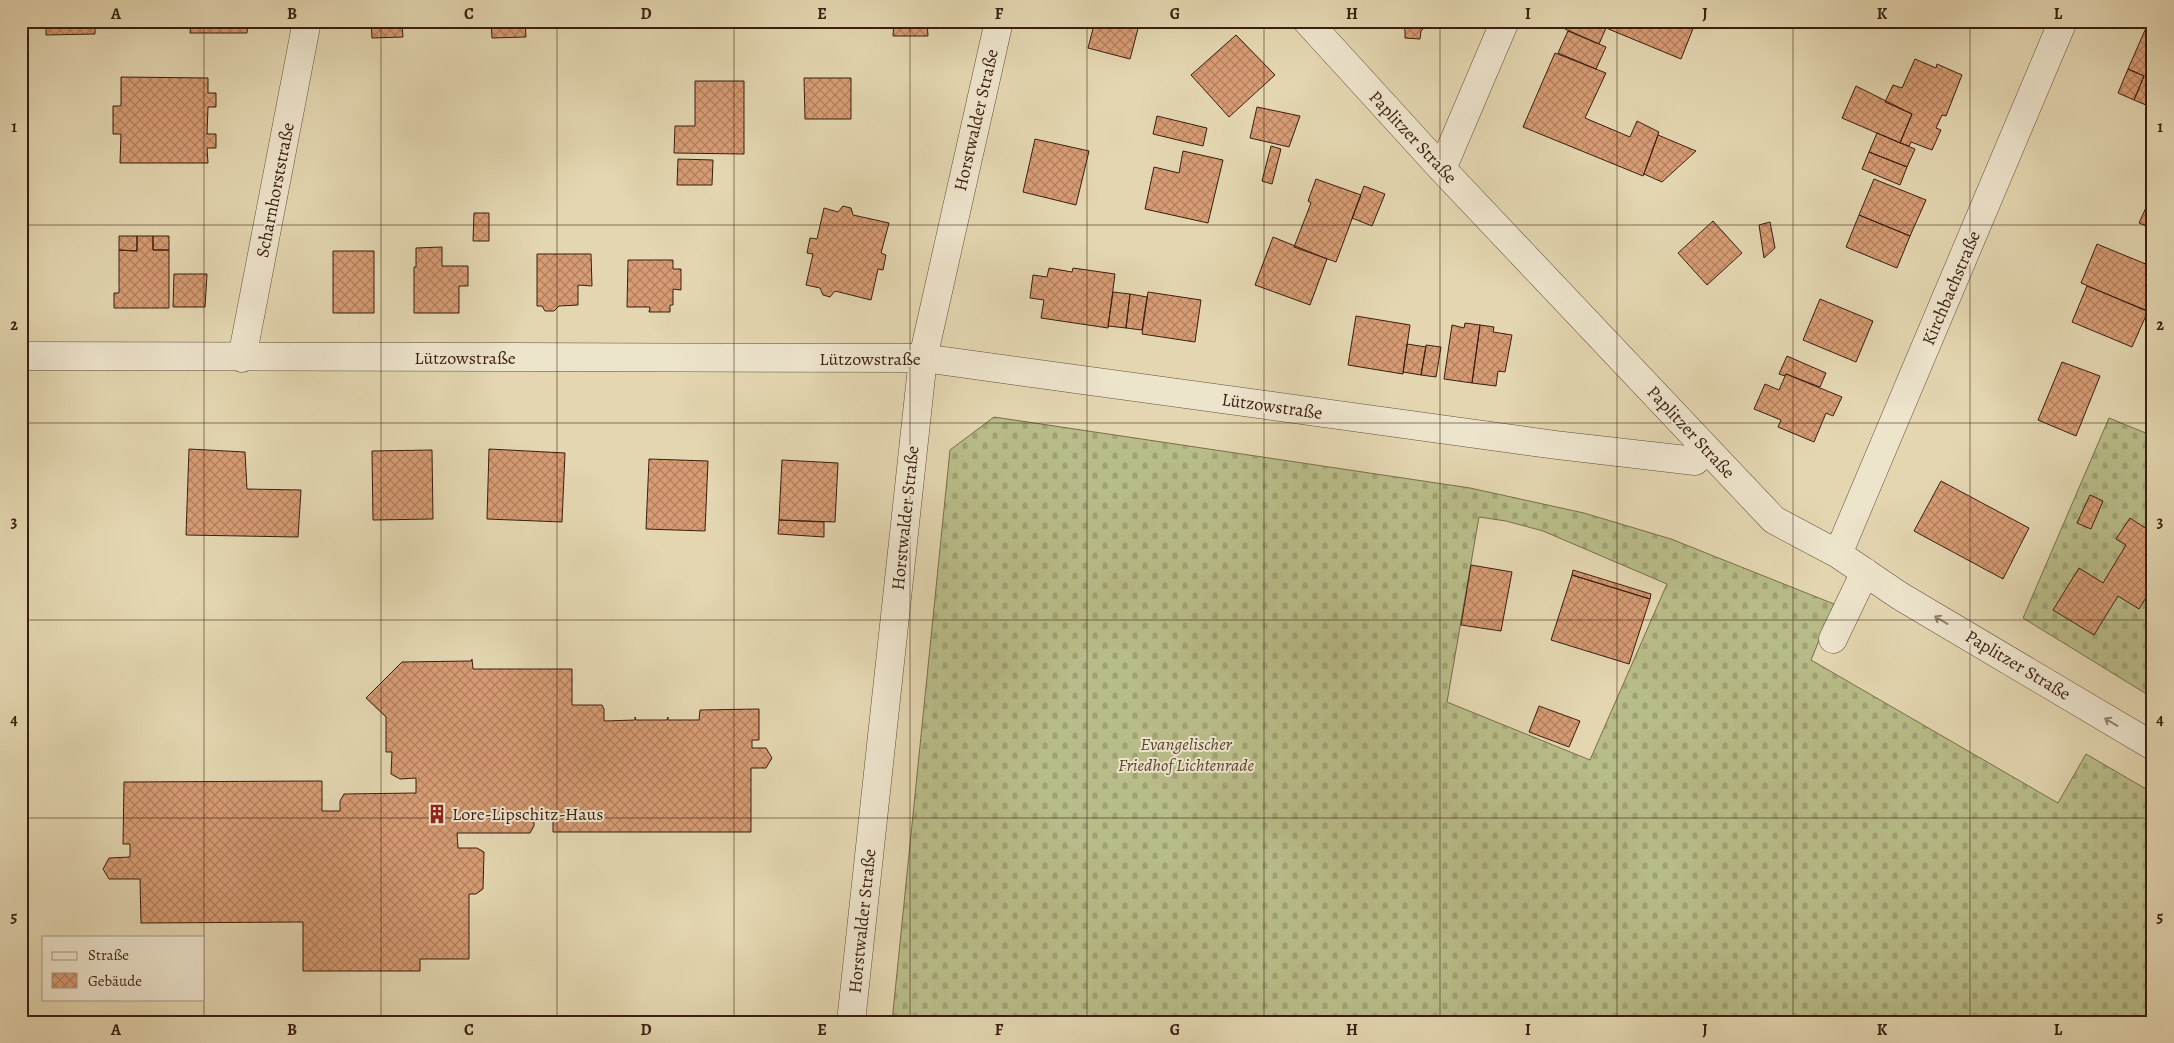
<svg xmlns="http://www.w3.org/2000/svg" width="2174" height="1043" viewBox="0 0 2174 1043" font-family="Alegreya,serif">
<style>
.cemetery{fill:url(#cemetery-stones);stroke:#7a6d4c;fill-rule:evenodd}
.building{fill:url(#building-cross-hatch);stroke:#3b1e11}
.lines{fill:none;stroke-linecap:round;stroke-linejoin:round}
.minor-casing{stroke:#654c39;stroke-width:29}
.minor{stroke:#ede4cc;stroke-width:28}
.oneway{stroke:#94816e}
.grid{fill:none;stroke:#3b1e11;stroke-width:1;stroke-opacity:0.55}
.labels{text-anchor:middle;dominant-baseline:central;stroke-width:4;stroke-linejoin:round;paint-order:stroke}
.street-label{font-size:18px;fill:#3b1e11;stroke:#ede4cc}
.park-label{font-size:18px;font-style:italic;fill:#5a462f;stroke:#ede4cc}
.poi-label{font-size:18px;fill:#3b1e11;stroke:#ede4cc;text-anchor:start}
.neatline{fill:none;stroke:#3b1e11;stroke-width:2}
.grid-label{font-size:16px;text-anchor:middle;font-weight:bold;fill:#3b1e11}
</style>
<defs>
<pattern id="cemetery-stones" width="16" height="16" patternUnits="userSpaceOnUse" patternTransform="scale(1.25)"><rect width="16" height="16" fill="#b8bc88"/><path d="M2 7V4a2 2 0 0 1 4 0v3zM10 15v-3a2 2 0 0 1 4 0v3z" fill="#9fa174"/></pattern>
<pattern id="building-cross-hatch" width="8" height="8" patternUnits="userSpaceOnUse" patternTransform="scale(1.25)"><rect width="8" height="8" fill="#d79c74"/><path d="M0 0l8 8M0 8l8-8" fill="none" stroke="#b07f5e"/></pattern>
</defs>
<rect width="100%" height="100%" fill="#e3d6b0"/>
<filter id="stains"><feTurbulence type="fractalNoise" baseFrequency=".004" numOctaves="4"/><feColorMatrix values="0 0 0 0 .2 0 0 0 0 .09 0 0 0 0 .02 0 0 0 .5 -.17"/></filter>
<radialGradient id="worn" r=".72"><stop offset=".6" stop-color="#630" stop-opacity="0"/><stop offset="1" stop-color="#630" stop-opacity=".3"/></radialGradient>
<path class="cemetery" d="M994,417L1470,488L1584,513L1671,539L1834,604L1811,660L2058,803L2086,754L2153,793V1022H892L950,450ZM1479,517L1506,521L1543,531L1667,584L1590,760L1447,702Z
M2109,418L2153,436V698L2023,618Z"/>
<path class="building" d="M46,21H103V25H95V34L46,35Z
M191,21H248L247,33H190Z
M371,21H392V26L402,25L403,37L372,38Z
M491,21H525L526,37L492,38Z
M694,21H749V22H694Z
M894,21H927L928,36H893Z
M1095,21H1140L1130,59L1088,48Z
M1397,21H1431L1421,31L1420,39L1405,38V30Z
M1568,21H1590L1606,28L1599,44L1565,29Z
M1609,21H1696L1681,59L1606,28Z
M2149,21H2153V108L2134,100L2144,76L2128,69Z
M1568,31L1606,47L1596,69L1558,53Z
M1236,35L1275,75L1229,117L1191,75Z
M1555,53L1606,73L1585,118L1630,137L1637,121L1659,132L1643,176L1523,127Z
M1915,59L1936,68L1937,64L1962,75L1946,116L1942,115L1936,128L1941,130L1932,150L1911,142L1909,146L1900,143L1912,114L1885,102L1893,85L1902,88Z
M2128,69L2144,76L2134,100L2118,93Z
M121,77L208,78V93H216V107H208L207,134H216V148H207L208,163H120L121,134H113V106H121Z
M804,78H851V119H805Z
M695,81H744V154L674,153L675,126H695Z
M1856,86L1912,114L1900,143L1842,118Z
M1257,107L1300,116L1289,147L1250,138Z
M1157,116L1207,128L1203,146L1153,134Z
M1877,133L1915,149L1907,167L1869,152Z
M1658,135L1696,151L1662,182L1644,174Z
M1035,139L1089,151L1076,205L1023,192Z
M1271,146L1281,149L1272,184L1262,181Z
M1183,151L1223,160L1208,223L1145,209L1154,167L1179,173Z
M1869,152L1907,167L1900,185L1862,169Z
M678,159L713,160L712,185H677Z
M1316,179L1361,195L1336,262L1294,247L1311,203L1308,201Z
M1874,179L1926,200L1910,236L1859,215Z
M1364,186L1385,194L1372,226L1352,218Z
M2153,192V229L2139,223Z
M843,206L851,208L853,215L889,223L881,253L886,255L883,270L878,269L871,300L835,291L830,297L823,295L820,288L806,285L813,254L807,253L810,238L817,239L824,208L838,212Z
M474,213H489V241H473Z
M1859,215L1910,236L1897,268L1846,247Z
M1713,221L1742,253L1707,285L1678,253Z
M1770,222L1775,248L1764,258L1759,225Z
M119,236H137V251L119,250Z
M137,236H153V250H169V308H114V293H119V250L137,251Z
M153,236H169V250H153Z
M1273,237L1327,259L1310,305L1255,285Z
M2097,244L2153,267V309L2151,313L2081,283Z
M442,247V266H468V286H459V313H414V267H416V248Z
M333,251H374V313H333Z
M537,254H591L592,286L578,285V305L559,306L554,311H545L542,306H537Z
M628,260H673V269H681V290L673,289V305H670V312H649L650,307H627Z
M1049,268L1072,272L1073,268L1115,274L1108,328L1041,318L1044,300L1030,298L1033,275L1047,277Z
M174,274H207L205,307H173Z
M2087,286L2148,311L2132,347L2072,322Z
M1113,292L1130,294L1126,328L1108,326Z
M1148,292L1201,300L1195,342L1142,334Z
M1130,294L1147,297L1142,330L1126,328Z
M1820,299L1873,321L1856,362L1803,340Z
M1356,316L1410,325L1403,374L1348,365Z
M1465,323L1480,325L1472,383L1444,379L1452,325L1464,328Z
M1480,325L1494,327L1493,332L1512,335L1505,372L1498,371L1496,386L1472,383Z
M1407,344L1426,347L1421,375L1403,372Z
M1426,345L1441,347L1436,377L1421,375Z
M1787,356L1826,373L1820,387L1786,374L1785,376L1779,374Z
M2062,362L2100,376L2076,436L2038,420Z
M1786,374L1842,397L1833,416L1826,413L1814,442L1778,427L1781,420L1754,409L1765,384L1779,390Z
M189,449L245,452L247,489L301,490L298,537L186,535Z
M489,449L565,453L562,522L487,519Z
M432,450L433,519L373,520L372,451Z
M649,459L708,461L705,531L646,529Z
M782,460L838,463L835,522L779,520Z
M1941,481L2029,528L2003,579L1914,531Z
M2090,495L2103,501L2091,529L2077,523Z
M2130,518L2153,533V586L2139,609L2118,596L2094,635L2053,610L2079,568L2103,583L2126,545L2116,539Z
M779,520L824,522V537L778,534Z
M1471,565L1512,572L1501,631L1461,625Z
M1573,570L1651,594L1650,599L1572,575Z
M1572,575L1650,599L1629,664L1551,640Z
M472,659L473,669H572V705H602L604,709V721L635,720V717L636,720H667L668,717V720H699L700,710L759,709V740H752V748H766L772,758L766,768H751V832H553V816H534V826L530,833H457L458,848H477L484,852L483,889L476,894H469V959H420V971H303V922L141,923L140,879H109L103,869L109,858L130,857V844H123L124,782L322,781V811H340V801L344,794L416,793V778L400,779L391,774L392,752H386V717L366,698L402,662L471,661Z
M1539,706L1580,721L1569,747L1529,732Z"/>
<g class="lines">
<defs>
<path id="minor" d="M1307,21L1442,169L1774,520L1838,554L1900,596L2153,746
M1442,169L1505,21
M21,356L923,358L1556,445L1695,461L1707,450
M242,358L307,21
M1838,554L2063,21
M1833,639L1865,572
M851,1022L923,358L999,21"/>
</defs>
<use href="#minor" class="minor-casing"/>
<use href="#minor" class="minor"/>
</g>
<defs><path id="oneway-shaft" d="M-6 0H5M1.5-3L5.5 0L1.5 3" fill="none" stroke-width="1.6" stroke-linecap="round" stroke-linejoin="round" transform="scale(1.25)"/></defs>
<g class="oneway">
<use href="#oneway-shaft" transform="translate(1941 620) rotate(-149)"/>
<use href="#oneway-shaft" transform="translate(2111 722) rotate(-149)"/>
</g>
<path class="grid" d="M204,21V1022M381,21V1022M557,21V1022M734,21V1022M910,21V1022M1087,21V1022M1264,21V1022M1440,21V1022M1617,21V1022M1793,21V1022M1970,21V1022M21,225H2153M21,423H2153M21,620H2153M21,818H2153"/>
<defs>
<symbol id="building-bare" viewBox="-9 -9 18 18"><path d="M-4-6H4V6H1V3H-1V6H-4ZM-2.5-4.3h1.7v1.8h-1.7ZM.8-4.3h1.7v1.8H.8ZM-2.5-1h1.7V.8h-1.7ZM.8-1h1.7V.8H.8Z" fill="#8f2418" stroke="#ede4cc" stroke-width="2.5" paint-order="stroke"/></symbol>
</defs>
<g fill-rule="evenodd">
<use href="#building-bare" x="423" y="800" width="28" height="28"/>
</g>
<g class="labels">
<g class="street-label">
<text transform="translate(976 120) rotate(-77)">Horstwalder Straße</text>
<text transform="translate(1413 137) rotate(47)">Paplitzer Straße</text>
<text transform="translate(275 190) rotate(-79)">Scharnhorststraße</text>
<text transform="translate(1951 288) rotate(-67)">Kirchbachstraße</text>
<text x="465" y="358">Lützowstraße</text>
<text x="870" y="359">Lützowstraße</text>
<text transform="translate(1272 406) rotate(8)">Lützowstraße</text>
<text transform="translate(1691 432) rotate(47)">Paplitzer Straße</text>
<text transform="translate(905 518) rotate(-84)">Horstwalder Straße</text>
<text transform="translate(2018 665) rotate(31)">Paplitzer Straße</text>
<text transform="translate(862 921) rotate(-84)">Horstwalder Straße</text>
</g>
<g class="park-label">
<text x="1186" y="744">Evangelischer<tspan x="1186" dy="21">Friedhof Lichtenrade</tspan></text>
</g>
<g class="poi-label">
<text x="452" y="814">Lore-Lipschitz-Haus</text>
</g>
</g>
<rect width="2174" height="1043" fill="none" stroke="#e3d6b0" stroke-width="55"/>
<rect x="42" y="936" width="162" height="65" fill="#ede4cc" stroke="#a69581"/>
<rect x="52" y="952" width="25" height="8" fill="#ede4cc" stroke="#a69581"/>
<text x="88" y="960" font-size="15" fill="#3b1e11">Straße</text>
<rect x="52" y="973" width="25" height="15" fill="url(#building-cross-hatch)" stroke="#a69581"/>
<text x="88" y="986" font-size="15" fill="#3b1e11">Gebäude</text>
<rect x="28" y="28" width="2118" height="988" class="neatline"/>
<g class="grid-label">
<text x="116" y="19">A</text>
<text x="292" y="19">B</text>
<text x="469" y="19">C</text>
<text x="646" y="19">D</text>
<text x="822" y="19">E</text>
<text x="999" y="19">F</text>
<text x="1175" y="19">G</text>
<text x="1352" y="19">H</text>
<text x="1528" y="19">I</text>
<text x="1705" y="19">J</text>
<text x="1882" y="19">K</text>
<text x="2058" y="19">L</text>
<text x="14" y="132">1</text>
<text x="2160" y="132">1</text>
<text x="14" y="330">2</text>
<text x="2160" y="330">2</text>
<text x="14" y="527">3</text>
<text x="2160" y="527">3</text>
<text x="14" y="725">4</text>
<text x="2160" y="725">4</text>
<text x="14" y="922">5</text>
<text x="2160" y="922">5</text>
<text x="116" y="1035">A</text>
<text x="292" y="1035">B</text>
<text x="469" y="1035">C</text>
<text x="646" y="1035">D</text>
<text x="822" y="1035">E</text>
<text x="999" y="1035">F</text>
<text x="1175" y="1035">G</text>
<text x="1352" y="1035">H</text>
<text x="1528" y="1035">I</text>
<text x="1705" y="1035">J</text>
<text x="1882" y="1035">K</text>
<text x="2058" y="1035">L</text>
</g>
<rect width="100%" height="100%" filter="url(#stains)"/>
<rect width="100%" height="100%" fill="url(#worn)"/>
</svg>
